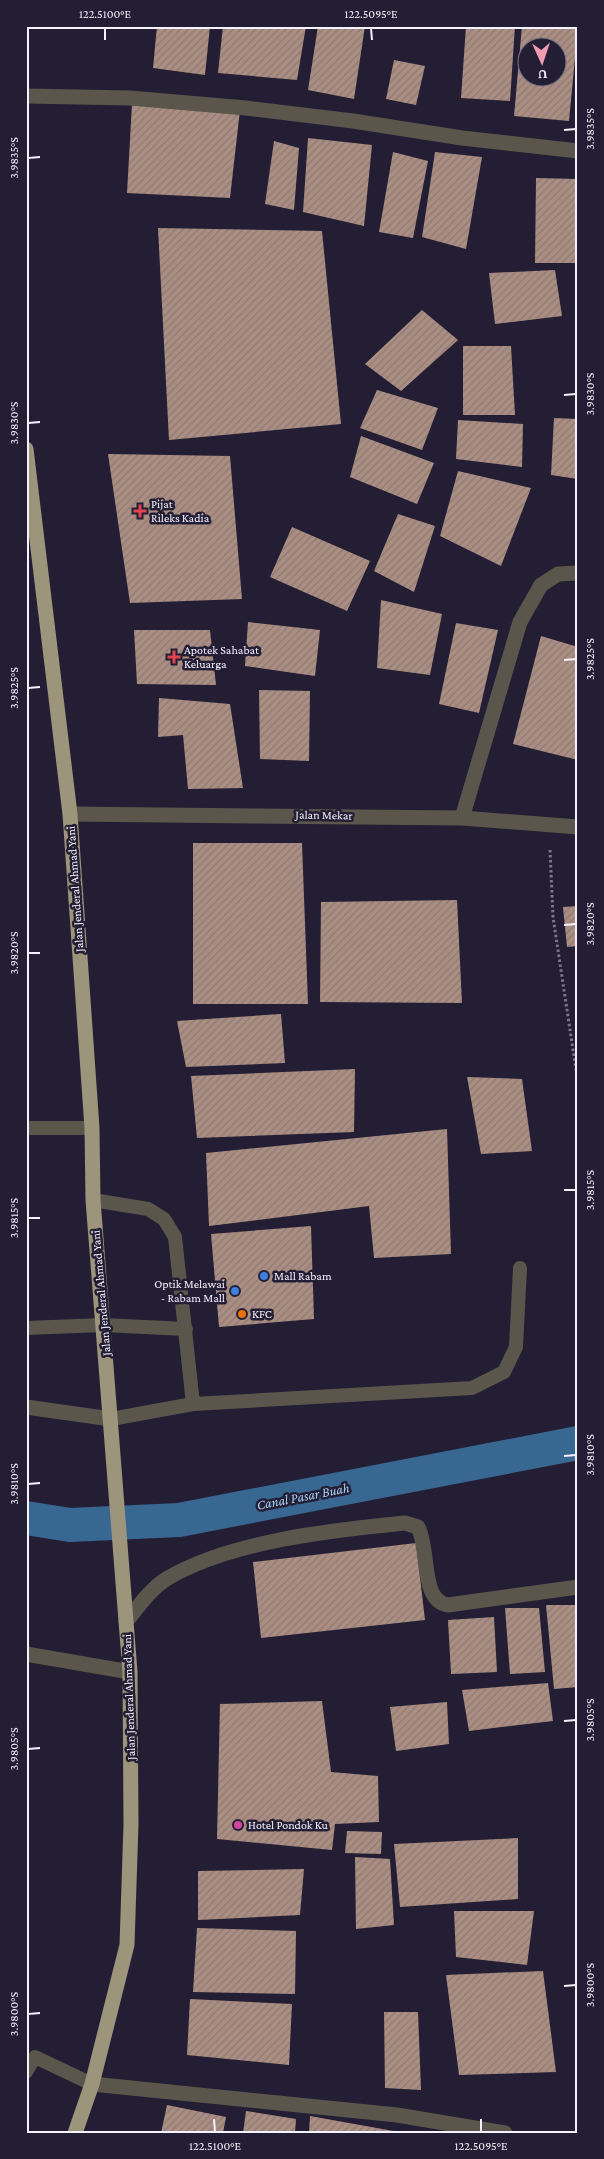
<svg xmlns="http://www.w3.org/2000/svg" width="604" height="2159" viewBox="0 0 604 2159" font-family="'Crimson Pro',serif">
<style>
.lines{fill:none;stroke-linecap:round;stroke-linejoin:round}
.canal{stroke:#386792;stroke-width:34}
.building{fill:url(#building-hatch);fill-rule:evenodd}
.path{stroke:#7b7789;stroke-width:3;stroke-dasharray:2.5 2.5;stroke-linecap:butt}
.service{stroke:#5a564b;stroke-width:14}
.minor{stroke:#5a564b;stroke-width:15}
.trunk{stroke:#9c947b;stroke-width:15}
.ticks{fill:none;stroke:#f4f2fe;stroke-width:2}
.health-dot{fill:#e0444e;stroke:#231e33;stroke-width:2}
.shop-dot{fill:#3f7fe0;stroke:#231e33;stroke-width:2}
.food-dot{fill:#e8710a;stroke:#231e33;stroke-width:2}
.hotel-dot{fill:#d1479c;stroke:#231e33;stroke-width:2}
.labels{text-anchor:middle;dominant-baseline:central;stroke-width:5;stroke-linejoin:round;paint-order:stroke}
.poi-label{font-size:12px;fill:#f4f2fe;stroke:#231e33;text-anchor:start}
.street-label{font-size:12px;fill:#f4f2fe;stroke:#231e33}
.water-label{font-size:14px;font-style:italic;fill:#a7d0f7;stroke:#231e33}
.neatline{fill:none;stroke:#f4f2fe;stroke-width:2}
.ticks-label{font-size:12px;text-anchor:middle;fill:#f4f2fe}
</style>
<defs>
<pattern id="building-hatch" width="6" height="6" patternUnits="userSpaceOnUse" patternTransform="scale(1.25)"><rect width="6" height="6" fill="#ab8e83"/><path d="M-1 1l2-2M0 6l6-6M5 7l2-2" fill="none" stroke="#8e7972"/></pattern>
</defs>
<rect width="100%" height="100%" fill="#231e33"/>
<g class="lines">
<path class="canal" d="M26,1518L70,1525L179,1520L578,1443"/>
</g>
<path class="building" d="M157,26H210L205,75L153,68Z
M223,26H306L297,80L218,73Z
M318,26H365L354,99L308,90Z
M466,26H515L510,101L461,98Z
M522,26H578L569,121L514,116ZM526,48H556V78H526Z
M394,60L425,66L416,105L386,99Z
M132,104L240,110L230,198L127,193Z
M308,138L372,145L364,226L303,212Z
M274,141L299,148L294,210L265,204Z
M393,152L428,161L413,238L379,232Z
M435,152L482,157L466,249L422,237Z
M536,178L578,179V263H535Z
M158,228L322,231L341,424L169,440Z
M555,270L562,316L495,324L489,273Z
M422,310L458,340L401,391L365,364Z
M463,346H511L515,415H463Z
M377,390L438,408L422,450L360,428Z
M554,418L578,419V479L551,475Z
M458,420L523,424L522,467L456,459Z
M361,436L434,463L417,504L350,477Z
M108,454L230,456L242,599L130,603Z
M458,471L531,488L501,566L440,536Z
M398,514L435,526L414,592L374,571Z
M292,527L370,561L347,611L270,577Z
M381,600L442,614L430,675L377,668Z
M248,622L320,630L315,676L245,666Z
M456,623L498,630L479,713L439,704Z
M134,630H210L216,685L137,684Z
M541,636L578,647V760L513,744Z
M259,690L310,691L309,761L260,759Z
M159,698L230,704L243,788L188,789L183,735L158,737Z
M193,843H302L308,1004H193Z
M457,900L462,1003L320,1002L321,902Z
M578,906V946L567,947L563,907Z
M281,1014L285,1063L186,1067L177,1021Z
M355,1069L354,1132L197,1138L191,1076Z
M467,1077L522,1079L532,1151L481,1154Z
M447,1129L451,1254L374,1258L369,1206L209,1226L206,1153Z
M311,1226L314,1319L219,1327L211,1234Z
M416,1543L425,1620L261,1638L253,1562Z
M546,1605H575L578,1629V1687L554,1689Z
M505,1608H539L545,1672L510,1674Z
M494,1617L497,1672L451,1674L448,1620Z
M548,1683L553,1721L469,1731L462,1690Z
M322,1701L331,1772L378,1776L379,1822L335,1824L332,1850L217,1839L220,1704Z
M447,1702L449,1744L396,1751L390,1707Z
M347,1831L382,1832L381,1854L345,1853Z
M518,1838V1899L400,1907L394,1844Z
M355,1857L390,1859L394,1925L356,1929Z
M304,1869L300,1915L198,1920V1871Z
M454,1911H534L527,1965L456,1957Z
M197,1928L296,1931L295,1994L193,1992Z
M543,1971L556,2072L459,2075L446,1975Z
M190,1999L292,2004L289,2065L187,2055Z
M384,2012H418L421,2090L385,2088Z
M167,2105L226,2117L223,2133H161Z
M246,2111L296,2119L295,2133H243Z
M310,2116L399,2132V2133H309Z"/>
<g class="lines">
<path class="path" d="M550,850L553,917L578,1083"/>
<path class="service" d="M26,1128H92
M93,1200L148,1209L164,1219L175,1237L193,1404
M26,1328L103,1325L186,1329
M111,1419L193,1404L472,1388L504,1372L516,1347L520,1268
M26,2072L35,2057L92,2084"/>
<path class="minor" d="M26,96L130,98L246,108L353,121L462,138L578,151
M70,814L462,818L578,827
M462,818L520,622L541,585L558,574L578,573
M26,1407L111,1419
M126,1622C138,1607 151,1588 168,1578C231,1541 333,1530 405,1523L418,1527C430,1551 420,1601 448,1605L578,1587
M26,1654L130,1672
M92,2084L397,2115L505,2133"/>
<path class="trunk" d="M26,449L70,814L92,1128L93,1200L130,1672L131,1824L127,1945L92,2084L75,2133"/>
</g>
<path class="ticks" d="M105,28V40M371,28L372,40M564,130L576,129M28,158L40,157M564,395L576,394M28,423L40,422M564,660L576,659M28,688L40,687M564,925L576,924M28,953H40M564,1190H576M28,1218H40M564,1456L576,1455M28,1484L40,1483M564,1721L576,1720M28,1749L40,1748M564,1986L576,1985M28,2014L40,2013M214,2119L215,2132M481,2119V2132"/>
<g class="health-dot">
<path d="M137.5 503.5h5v5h5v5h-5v5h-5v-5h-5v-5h5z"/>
<path d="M171.5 649.5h5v5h5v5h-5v5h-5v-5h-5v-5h5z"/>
</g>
<g class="shop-dot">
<circle cx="264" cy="1276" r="5"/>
<circle cx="235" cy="1291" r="5"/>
</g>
<circle class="food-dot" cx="242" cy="1314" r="5"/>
<circle class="hotel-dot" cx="238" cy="1825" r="5"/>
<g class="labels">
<g class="poi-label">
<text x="151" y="504">Pijat<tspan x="151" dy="14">Rileks Kadia</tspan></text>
<text x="184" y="650">Apotek Sahabat<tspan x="184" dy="14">Keluarga</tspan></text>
<text x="274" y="1276">Mall Rabam</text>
<text x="225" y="1284" text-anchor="end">Optik Melawai<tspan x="225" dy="14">- Rabam Mall</tspan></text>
<text x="252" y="1314">KFC</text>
<text x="248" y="1825">Hotel Pondok Ku</text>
</g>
<g class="street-label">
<text transform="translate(324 815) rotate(1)">Jalan Mekar</text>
<text transform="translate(75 889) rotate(-94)">Jalan Jenderal Ahmad Yani</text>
<text transform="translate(101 1293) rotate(-95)">Jalan Jenderal Ahmad Yani</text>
<text transform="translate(129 1697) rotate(-92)">Jalan Jenderal Ahmad Yani</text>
</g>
<g class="water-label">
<text transform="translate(303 1496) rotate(-11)">Canal Pasar Buah</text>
</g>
</g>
<rect width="604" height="2159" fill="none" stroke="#231e33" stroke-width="55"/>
<g transform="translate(542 62) rotate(177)"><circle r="24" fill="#231e33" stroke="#777384"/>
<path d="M0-4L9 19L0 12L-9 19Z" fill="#f29ab0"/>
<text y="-8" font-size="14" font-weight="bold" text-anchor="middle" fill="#f4f2fe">U</text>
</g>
<rect x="28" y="28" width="548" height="2104" class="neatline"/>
<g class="ticks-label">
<text x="105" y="18">122.5100°E</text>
<text x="371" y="18">122.5095°E</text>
<text transform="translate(590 129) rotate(-90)" y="4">3.9835°S</text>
<text transform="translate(14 158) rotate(-90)" y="4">3.9835°S</text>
<text transform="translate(590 394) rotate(-90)" y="4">3.9830°S</text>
<text transform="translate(14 423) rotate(-90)" y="4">3.9830°S</text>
<text transform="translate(590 659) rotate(-90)" y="4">3.9825°S</text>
<text transform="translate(14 688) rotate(-90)" y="4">3.9825°S</text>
<text transform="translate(590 924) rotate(-90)" y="4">3.9820°S</text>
<text transform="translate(14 953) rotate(-90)" y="4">3.9820°S</text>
<text transform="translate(590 1190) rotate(-90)" y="4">3.9815°S</text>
<text transform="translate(14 1218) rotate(-90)" y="4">3.9815°S</text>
<text transform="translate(590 1455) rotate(-90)" y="4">3.9810°S</text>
<text transform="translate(14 1484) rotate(-90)" y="4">3.9810°S</text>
<text transform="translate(590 1720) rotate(-90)" y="4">3.9805°S</text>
<text transform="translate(14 1749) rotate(-90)" y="4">3.9805°S</text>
<text transform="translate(590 1985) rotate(-90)" y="4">3.9800°S</text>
<text transform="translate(14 2014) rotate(-90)" y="4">3.9800°S</text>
<text x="215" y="2150">122.5100°E</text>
<text x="481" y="2150">122.5095°E</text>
</g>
</svg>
